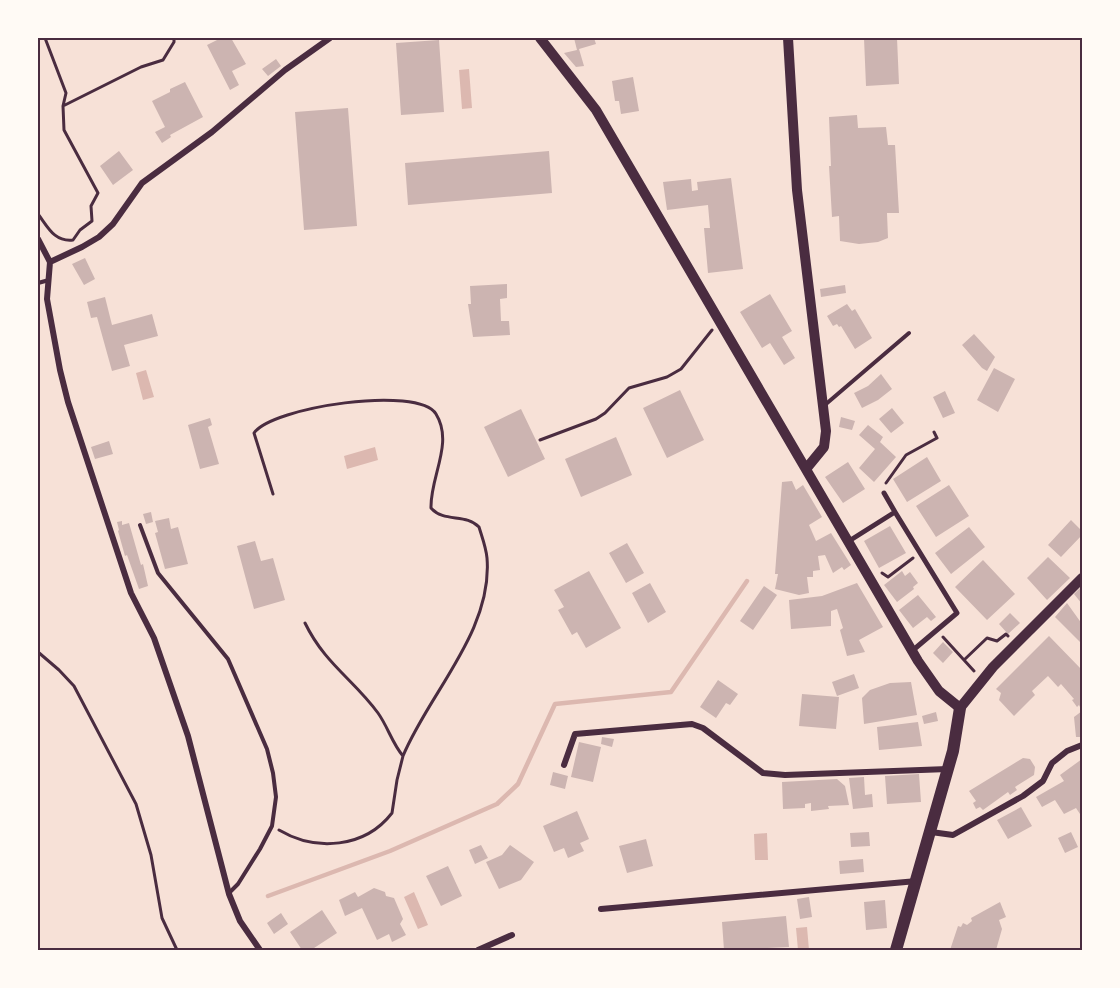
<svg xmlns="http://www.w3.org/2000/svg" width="1120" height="988" viewBox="0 0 1120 988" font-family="'PT Sans Narrow',sans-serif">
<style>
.water{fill:#dcb8b0}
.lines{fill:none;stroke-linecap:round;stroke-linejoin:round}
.stream{stroke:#dcb8b0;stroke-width:4.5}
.building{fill:#ccb4b1}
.path{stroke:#4a2c40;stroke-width:3}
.service{stroke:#4a2c40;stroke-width:4}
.pedestrian{stroke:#4a2c40;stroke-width:5}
.minor{stroke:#4a2c40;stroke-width:6}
.tertiary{stroke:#4a2c40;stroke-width:10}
.secondary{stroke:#4a2c40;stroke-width:12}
.neatline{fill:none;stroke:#4a2c40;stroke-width:2}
</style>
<rect width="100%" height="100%" fill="#f7e1d7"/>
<path class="water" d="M469,69L472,108L462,109L459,70Z
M146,370L154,397L143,400L136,373Z
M375,447L378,460L347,469L344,456Z
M767,833L768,860H755L754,834Z
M414,892L428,925L418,929L404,897Z
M807,927L809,950H798L796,928Z"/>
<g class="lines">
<path class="stream" d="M268,896L390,851L497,804L518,784L555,704L671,692L747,581"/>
</g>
<path class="building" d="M221,38H231L246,64L232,71L239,85L230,90L207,45Z
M574,38H594L596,44L579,49L584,66L576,67L564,53L577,50Z
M864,38H897L899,84L866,86Z
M439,40L444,112L401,115L396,43Z
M276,59L281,66L268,76L262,69Z
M633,77L639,111L621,114L619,101H615L612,81Z
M185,82L203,117L170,135L171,137L162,143L155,132L165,127L152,101L170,92V89Z
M348,108L357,226L304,230L295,112Z
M857,115L858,128L886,127L888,145H895L899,213H887L888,238L878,242L859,244L840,241L839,216L832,217L829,166H831L829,117Z
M119,151L133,170L113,185L100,166Z
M549,151L552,193L408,205L405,163Z
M731,178L743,269L708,273L704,228H710L708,205L667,210L663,182L691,179L692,191L698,190L697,182Z
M85,258L95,279L84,285L72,264Z
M507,284V298L500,299L501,321H509L510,335L473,337L468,304H471L470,286Z
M845,285L846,293L821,297L820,289Z
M770,294L792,331L782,337L795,358L784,365L770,343L762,348L740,312Z
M105,297L112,325L152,314L158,336L124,345L130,366L112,371L97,317L91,318L87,302Z
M847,304L852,311L855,309L872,338L855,349L841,326L839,327L837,324L833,326L827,316Z
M974,334L995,357L987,371L982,368L962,345Z
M994,368L1015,379L998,412L977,400Z
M881,374L892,389L878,400L862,408L854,393L868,386Z
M680,390L704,440L667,458L643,408Z
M945,391L955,413L943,418L933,397Z
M892,408L904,423L891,433L879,419Z
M521,409L545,459L508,477L484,427Z
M841,417L855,421L852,430L839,427Z
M210,418L212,425L208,427L219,464L200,469L188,425Z
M868,425L883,437L880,442L896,457L874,482L859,468L875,449L859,435Z
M616,437L632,475L581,497L565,459Z
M109,441L113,454L95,459L91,447Z
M927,457L941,481L907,502L893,479Z
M848,462L865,489L843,503L825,477Z
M792,481L796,490L803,485L822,517L809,525L816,541L831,533L851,565L844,570L842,567L833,573L825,555L818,556L820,570L813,571V577H807L809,593L799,595L775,589L778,574H775L782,482Z
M949,485L969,516L936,537L916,506Z
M151,512L153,522L146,524L143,514Z
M169,518L171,529L178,527L188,564L165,569L155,533L158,532L155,521Z
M1071,520L1082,531V535L1061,557L1048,545Z
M122,521V525L129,523L141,565L143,564L148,586L139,589L127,555L125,556L118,531L119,530L117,522Z
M890,526L906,553L879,568L864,541Z
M969,527L985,547L951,574L935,553Z
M255,541L261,561L273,558L285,600L254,609L237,546Z
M627,543L644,573L626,583L609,553Z
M1048,557L1070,578L1047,600L1027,578Z
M983,560L1015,594L987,620L955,587Z
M589,571L621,628L586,648L577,632L572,635L558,610L564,607L554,590Z
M902,571L905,576L910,572L918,583L913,587L914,589L897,602L884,585Z
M650,583L666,612L648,623L632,593Z
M857,583L883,627L859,640L865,652L847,656L840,630L843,628L837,609L831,611V626L791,629L789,600L822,596Z
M764,586L777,595L753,630L740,621Z
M1082,586V604L1074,594Z
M918,595L936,617L931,621L927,617L913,628L899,610Z
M1067,603L1082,624V644L1055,617Z
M1010,613L1020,623L1008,634L999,624Z
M1049,636L1082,670V711L1079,705L1077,707L1072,700L1074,699L1061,684L1058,687L1048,676L1032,691L1035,695L1014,716L999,700L1001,693L996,689Z
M943,642L953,652L943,663L933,653Z
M854,674L859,688L837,696L832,682Z
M718,680L738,694L730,705L726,703L716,718L700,707Z
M911,682L917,715L864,724L862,698L870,690L890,683Z
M802,694L839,697L836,729L799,726Z
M1082,711V737H1076L1074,717Z
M936,712L938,721L924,724L922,716Z
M918,722L922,746L879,750L877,727Z
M602,737L614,739L612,747L601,744Z
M579,742L601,747L593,782L571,777Z
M1023,758L1030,759L1035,767L1034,775L1015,787L1017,790L1010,795L1008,792L983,810L980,807L976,809L973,803L976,801L969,791Z
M1082,759V817L1076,808L1064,814L1055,800L1042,807L1036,797L1064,781L1060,775Z
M553,772L568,776L565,789L550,785Z
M919,774L921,802L887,804L885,776Z
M864,777L865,795L872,794L873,807L853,809L849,778Z
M837,779L845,786L849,805L828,806L829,809L811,811V803L805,804V808L783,809L782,782Z
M1021,807L1032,826L1008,839L997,820Z
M577,811L589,839L580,843L584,851L568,858L564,848L554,852L543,826Z
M869,832L870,846L851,847L850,833Z
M1071,832L1078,847L1065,853L1058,838Z
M646,839L653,866L627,873L619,846Z
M481,845L488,858L475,864L469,850Z
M510,845L534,862L521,880L499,889L486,862L502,855Z
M863,859L864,872L840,874L839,861Z
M448,866L462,896L441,906L426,876Z
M374,888L385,892L386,896L394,898L403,919L400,924L406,935L392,942L389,934L377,940L362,908L345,916L339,900L355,892L358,897Z
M809,897L812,917L800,919L797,899Z
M885,900L887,928L866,930L864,902Z
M1000,902L1006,917L999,920L1002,929L996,950H950L958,926L961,927L963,923L967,925L972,921L971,918Z
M322,910L337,933L311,950H302L290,932Z
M281,913L288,924L274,934L267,923Z
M786,916L789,947L724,950L722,922Z"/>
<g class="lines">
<path class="path" d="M45,38L66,93L63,106L141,67L163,60L174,42V38
M38,214C48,227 54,242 73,240L80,230L92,221L91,206L98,193L64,130L63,106
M540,440L596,419L605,413L629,388L667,377L681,369L712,330
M886,483L906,455L937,438L934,432
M273,494L254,433C272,407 418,385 436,414C454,443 430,477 431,508C444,523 466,513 479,527C482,537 486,547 487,558C493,631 429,693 403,756
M882,573L888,577L913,558
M943,637L974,671
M38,652L59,670L74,686L136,804L151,855L162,918L177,950
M964,660L987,638L997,641L1006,634L1008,636
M279,830C316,852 365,848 392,813L397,780L403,756C392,743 388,727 378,713C353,679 325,664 305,623"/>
<path class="service" d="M38,283L49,280
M826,404L909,333
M140,525L158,573L228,659L267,749L273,773L276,797L272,826L260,849L238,884L229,893"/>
<path class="pedestrian" d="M884,493L895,512
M849,541L895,512L957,613L912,651"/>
<path class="minor" d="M38,239L50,262L47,299L60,370L68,402L131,593L154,638L188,736L229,894L240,921L260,950
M50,262L82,247L99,237L113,224L142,183L212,132L285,70L330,38
M564,765L575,734L692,724L703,728L763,773L785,775L948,769
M931,832L953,835L1023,796L1043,781L1052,763L1067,751L1082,745
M601,909L917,881
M478,950L512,935"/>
<path class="tertiary" d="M540,38L596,110L918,661L939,691L960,708L993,667L1082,578
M788,38L797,190L826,431L824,447L806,469"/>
<path class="secondary" d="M896,950L953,751L960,708"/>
</g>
<rect width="1120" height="988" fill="none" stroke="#fffaf5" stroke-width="78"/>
<rect x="39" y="39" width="1042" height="910" class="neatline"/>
</svg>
